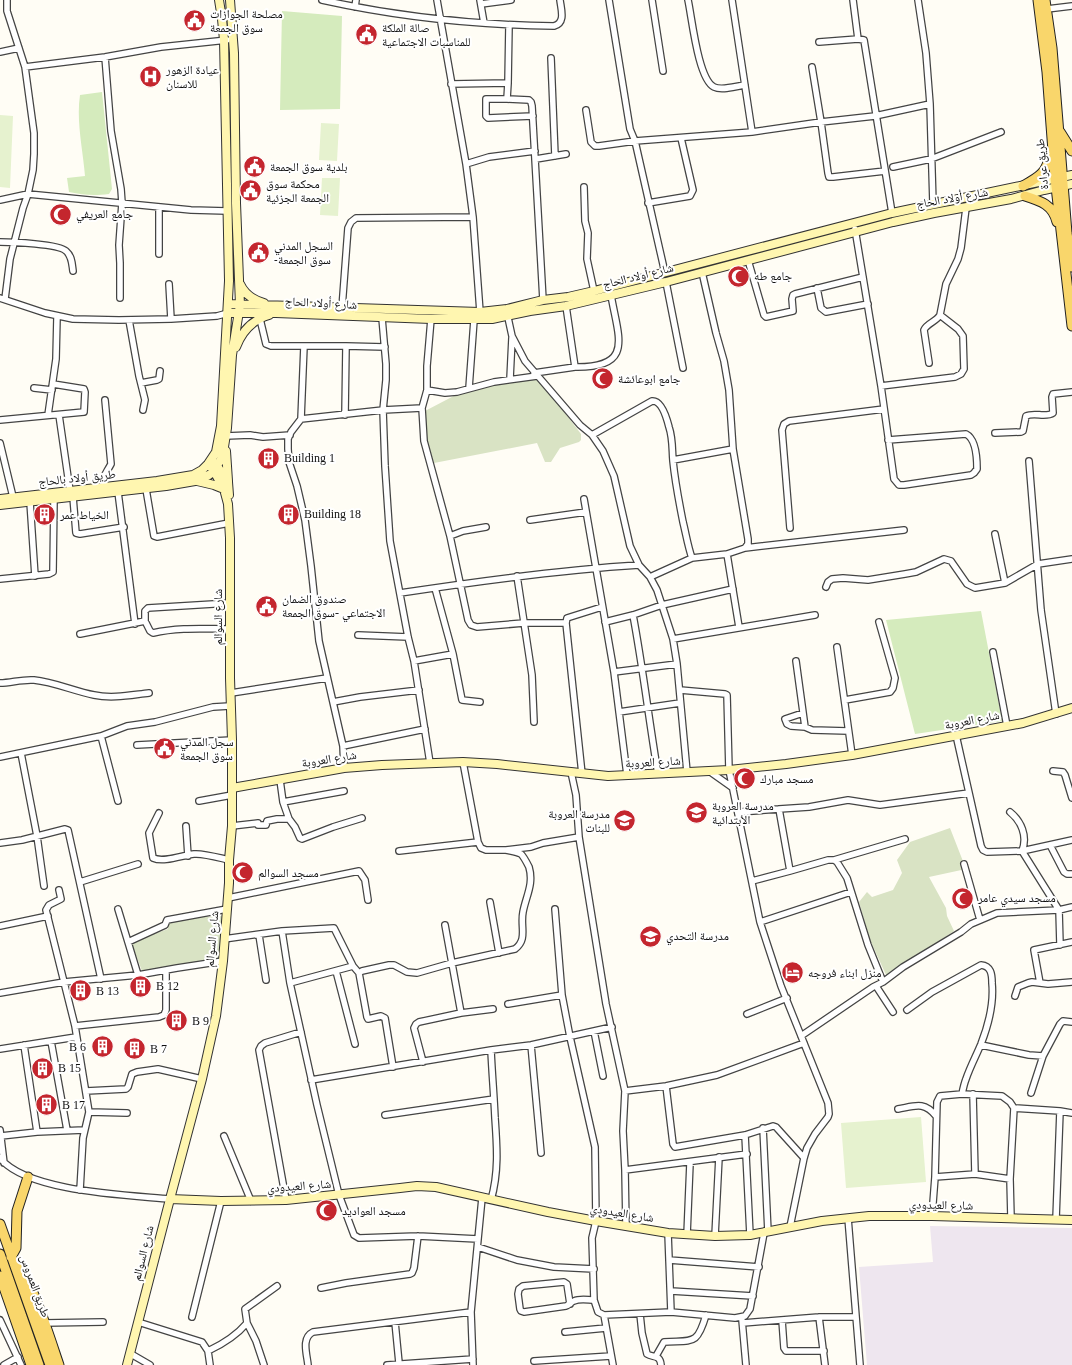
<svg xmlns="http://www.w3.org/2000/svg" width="1072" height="1365" viewBox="0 0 1072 1365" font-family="'Times New Roman','Noto Naskh Arabic',serif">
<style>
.industrial{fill:#eee6ef}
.green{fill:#d5ebbd}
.cemetery{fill:#d9e3c4}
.pitch{fill:#e6f2cf}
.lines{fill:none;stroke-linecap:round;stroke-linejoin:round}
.street-casing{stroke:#444;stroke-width:8}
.secondary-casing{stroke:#333;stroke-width:10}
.primary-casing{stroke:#222;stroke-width:11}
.street{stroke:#fff;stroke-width:5.5}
.secondary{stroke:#fff6b0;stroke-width:8}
.primary{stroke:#f9d66b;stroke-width:9}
.labels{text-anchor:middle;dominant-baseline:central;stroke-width:4;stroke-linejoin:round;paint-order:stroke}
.poi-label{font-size:12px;fill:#111;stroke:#fff;text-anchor:start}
.street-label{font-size:12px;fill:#111;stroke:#fff}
</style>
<rect width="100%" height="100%" fill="#fffdf5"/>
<path class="industrial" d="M930,1226L1072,1228V1365H867L859,1267L933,1262Z"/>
<path class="green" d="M282,11L342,16L340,109L280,110Z
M102,92L112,189L109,194C93,196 84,195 69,192L67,178L85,176C83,150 76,121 80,95Z
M981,611L1002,721L915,734L886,620Z"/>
<path class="cemetery" d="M537,376L581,434V440L579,442L560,448L551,462H545L537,443L434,463L426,437L425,411L469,388Z
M950,828L966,869L929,877L946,908L947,916L954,931L887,977L870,940L859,902L867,892L872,897L893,890L902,873L897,860L910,842Z
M223,916L218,959L142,971L131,942L168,929V922L183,918Z"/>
<path class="pitch" d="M0,115L13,116L10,188L0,187Z
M321,123L339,124L337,161L319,160Z
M322,178H340L338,216L320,215Z
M921,1117L926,1182L846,1188L841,1123Z"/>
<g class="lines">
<defs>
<path id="street" d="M322,0C399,17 476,25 554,26C566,23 561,9 560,0
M437,0L466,164L473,217L480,312
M480,0L484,23
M609,0L630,129L635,141L665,273
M652,0L663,71
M688,0C692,18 698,79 714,87C722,91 736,86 745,85
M732,0L752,132
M853,0L858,39
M918,0L926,53L930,104L933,204
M481,4L511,0
M355,7L356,0
M1047,9L1072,6
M819,42L858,39L864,40L892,213
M0,52L19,48
M105,57L111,131L121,189L122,203L119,245L120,263V298
M551,58L555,156
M25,67L105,57L161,47L227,40
M812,67L821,122L828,173L829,177H833L885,171
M451,84L508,83L509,25
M507,99L508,83
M586,110L591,142L595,146H599L635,141L752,132L821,122L875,116L930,104
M533,116L488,118L486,116V99H507L529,100L531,102L532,106L543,300
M536,159L566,154
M466,164L489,157L535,151
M893,167L931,159L1001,132
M584,187L585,221L588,233L587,259L594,291
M0,200L28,194L191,210L227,211
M648,203L690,196L693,190L681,138
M159,207V254
M855,229L881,386L894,479L899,485H904L971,475L974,473L977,469C977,459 976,439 966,434L888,440
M0,242C12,242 59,244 66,251C72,256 72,264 73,271
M748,260L764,315L766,317L793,311L792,299L793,295L795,294L863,277
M666,282L683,368
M169,284L171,319
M817,288L821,308L826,312L868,304
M0,298L45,313L73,319L119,320L171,319L217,316L228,313
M5,299L10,259L23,208L28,194L33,170L34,154V133L25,67L7,11V0
M342,308L348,228L351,222L356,218L473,217
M507,313L512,336L525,361L580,425L592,435L603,451L614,476L630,546L639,565L650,577L657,590L673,639L677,664L687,772
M382,318L386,364V380L383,410L385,466L390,541L408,637L414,661L430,763
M260,319L266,344L271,346H346L385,347
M431,319L427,366V390L422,408L424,441L450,536L468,620L471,625L477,627L524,623H566L567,618L602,607
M129,320L139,376L145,400L143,410
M304,346L301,419L291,432L288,439V449L289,462L297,486L305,520L311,566L319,641L343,746L344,768
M929,363L924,330C927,323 936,322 940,315L946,284L958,259L961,248L966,208
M575,367C635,368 618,337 611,295
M534,373L575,367L566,306
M510,379L512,338
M141,383L157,380L159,379L160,371
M881,386L955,377L961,374L964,369L963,336L958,329L940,315
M34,388L52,390
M469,388L474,320
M427,390L445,393L457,392L494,382L537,376
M48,415L56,359L57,317
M59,415L70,491
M345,415L346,346
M301,419L383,410L422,408
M0,420L84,412L85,392L84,389L53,384
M995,433L1021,432L1023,431L1026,416C1034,412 1046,418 1053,413L1052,397L1053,394L1072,392
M592,435L652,401C662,400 667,419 669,427C673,439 672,450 673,461C675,481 679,502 683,522C686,534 688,547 692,558L727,554L745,548L748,544V539L733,449L729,390L724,361L716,333L702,272
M226,436L250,435L263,437L290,435
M0,443L13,497
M673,460L733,449
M1029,461L1041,610L1056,714
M104,488C104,472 104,477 111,464L105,400
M146,489L154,536L157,537L229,523
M118,492L135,624
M73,497L76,533L80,534L124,527
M584,499L614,672L627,775
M30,502L35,576
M530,520L586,512
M790,528L782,430L784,424L789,421L884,409
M995,534L1005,583
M450,536L463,531L486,527
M745,548L904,530
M727,554L739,627
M517,576L532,675L534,722
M650,577L692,558
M0,579L49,574L53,572L54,499
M826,587L828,582L832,579L843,578L868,580L905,574L916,572L944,559L951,561L967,584L975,588L1005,583L1038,564L1072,559
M400,593C479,581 559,570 639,565
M633,615C643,668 649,721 658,774
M145,621V611L148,608L230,603
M605,622L633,615L662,605L733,589
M566,623L582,774
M80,634L145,621L150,631L153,633C179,627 204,629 230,629
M358,635L408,637
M673,639L815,615
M837,647L852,755
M993,652L1007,726
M453,654L462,700L480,702
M414,661L453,654L435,588
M796,661L805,727L812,730L848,731
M614,672L677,664
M0,683C11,683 22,679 34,680C54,682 74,691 94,695C112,699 131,695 149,693
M680,690L725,694L727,695L729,770L760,922L781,986L828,1103L829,1114L828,1117L815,1134L807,1148L804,1158L790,1227
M231,693L327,678
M845,700L890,692L893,688L895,678L879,622
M333,702L360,697L419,690
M619,712L680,703
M803,713L785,719L787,724L791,726L805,727
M956,735L981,846L983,850L987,852L1022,851L1072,840
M101,736L127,726L155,722L213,707L230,706
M137,745L232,740
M343,746L425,729
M21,753L37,836L44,886
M0,757L101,736L118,801
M463,762L478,842L481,848L486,850H506L531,847L543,843L579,837
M709,771L733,788
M1053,771L1063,772L1065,775L1072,798
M571,772L576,795L579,837L606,1004L625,1091L623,1131L625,1170L626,1226
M280,780L283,802
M344,791L283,802L289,819L295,827L300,838L302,839L333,827L362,818
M199,801L232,795
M739,812L779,809
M1010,812C1021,821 1028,836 1022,851L1059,910L1060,945
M159,813L149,833L153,858C164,863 183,855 194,854C203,853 220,858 229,860
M186,826L188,856
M232,826L258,823V825H266L267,821L277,819H289
M0,843L22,840L65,829L68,830L101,979
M1050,845L1064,872L1067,874H1072
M399,851L478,842
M834,860L905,839
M964,864L980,920
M790,871L828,860H834L837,862L847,878L868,945L883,982
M752,881L790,871L779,809L809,807L848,800L880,805L969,793
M80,882L138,864
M59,890L61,899L49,905L46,910L75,1026L89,1112L83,1138L80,1190
M228,898L359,871L365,880L368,900
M490,902L499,953
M118,909L138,975
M555,909L562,995L570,1037L595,1147L596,1221L592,1238L594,1300L598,1312L604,1315L671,1312L735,1318L745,1316L750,1309L764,1233
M760,922L851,892
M445,925L461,1013
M0,926L48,916
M282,931L334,928L353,966
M259,935L266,980
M224,939L282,931L290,983L317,1105L339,1195L354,1235L359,1238L418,1236L478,1239L482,1198
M128,942L165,925L167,920L227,909
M336,971L355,1044
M359,973L367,1017L368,1019L381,1016L385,1018L393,1067
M290,983L353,966L359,973L362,971L389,965H394L407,972L417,973L452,963L515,949C528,939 520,927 523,912C526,896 534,884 529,867C527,863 524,857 521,854C517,852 510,851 506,850
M1040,983L1034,950L1072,942
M876,986L893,1012
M0,993L64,982L138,975L177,968L223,961
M1015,996L1018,987L1028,983L1032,982L1048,984L1072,982
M508,1004L562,995
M907,1010L932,992L981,965C991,966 992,974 992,983C994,1003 988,1026 981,1044C976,1056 970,1067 966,1079C964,1084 963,1089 962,1094L940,1096L937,1102L935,1177L932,1216
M747,1014L787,998
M75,1026L159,1017L164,1015L166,1010V970
M594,1031L603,1076
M801,1036L873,987L883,982L903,967L961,932L971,924L997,913L1059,910L1072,907
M51,1041L67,1130
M24,1045L37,1132
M531,1045L541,1153
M981,1045L1029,1055L1043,1056L1060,1024L1063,1021L1072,1022
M0,1049L76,1037
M491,1050C492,1073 494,1095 495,1118C497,1146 499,1172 491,1200
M423,1062L414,1028L416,1024L419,1022L461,1013L493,1009
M311,1080L491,1050L531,1045L612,1027
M666,1086L673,1144L675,1147L745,1135L773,1126L776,1127L804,1158
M86,1091L126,1089L128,1087L132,1074L137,1072L158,1069L202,1079
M625,1091L666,1086L717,1075L804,1043
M1031,1093L1043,1056
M962,1094L1002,1096L1010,1102L1014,1108L1010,1179
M973,1094L975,1174
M1014,1108L1060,1111L1072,1113
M898,1109C915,1106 924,1101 936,1116
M89,1112L127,1113
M385,1115L494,1099
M763,1128L768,1232
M0,1130L4,1163
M745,1135L750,1235
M1,1136L37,1132L84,1130
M224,1136L251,1201
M0,1158C27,1192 128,1195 170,1199
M625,1170L747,1154
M935,1177L975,1174L1010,1179L1011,1218
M286,1200L259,1050L261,1046L265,1043L301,1032
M848,1218L860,1365
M1056,1219L1060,1111
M668,1233L671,1312
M687,1235L690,1163
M715,1236L719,1157
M478,1247L517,1260L554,1267L594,1269
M669,1260L759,1267
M321,1288L346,1283L410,1274L412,1273L414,1268L418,1236
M671,1291L753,1296
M570,1304L567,1284L564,1282L523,1286L519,1289L518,1294L520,1309L521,1311L524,1312L566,1306C569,1305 571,1302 574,1301C580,1298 588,1300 594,1300
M471,1312L478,1239
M640,1314L642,1333L647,1354C653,1358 660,1354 661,1365
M604,1315L613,1365
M192,1317L221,1201
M819,1317L825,1365
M0,1320L21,1365
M742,1320L746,1365
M782,1320L784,1348L786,1351H824
M138,1322L202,1342L208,1351L210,1365
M395,1322L399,1363
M44,1323L103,1322
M247,1323L245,1309L277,1286
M743,1323L819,1317H856
M565,1332L606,1328
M208,1351C223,1344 236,1336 247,1323L256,1341L264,1365
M131,1354L150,1365
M656,1356L664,1342C693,1340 697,1346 706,1315
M534,1361L611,1356
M4,1365L18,1357
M308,1365C307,1354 301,1338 313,1332L471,1312L473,1365
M387,1365L473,1359"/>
<path id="secondary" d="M240,284C245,295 253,300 264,303
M229,304L480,312L507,309L543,300L568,297L594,291L892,213L1072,175
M228,313H276L431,319H492L530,311L566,306L666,282L893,222L934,213L1011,199L1044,190L1072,184
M236,347C242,331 252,320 269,315
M226,451L228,481
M215,463L228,482L229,495
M197,481L214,485L224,489
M0,499L157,481L193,475L202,470L208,464L216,452L221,426L229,281L224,40L222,19L219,0
M0,505L166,486L195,481L209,475L214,471L221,459L223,453L227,428L232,355L240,305L236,203L234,53L230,0
M232,788L344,768L382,765L463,762L497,764L608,776L729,770L786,764L852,755L1023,723L1072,708
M170,1199L221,1201L286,1200L400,1188L417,1186L436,1187L548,1212L596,1221L668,1233L715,1236L750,1235L822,1221L869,1216H932L1072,1220
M127,1365L170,1199L202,1079L216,1016L223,961L229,883V860L232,826V740L230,678V538L228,504L224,489L214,471L208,464"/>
<path id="primary" d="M1038,0L1047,72L1055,178L1072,326
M1045,0L1052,48L1067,233L1072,267
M1060,132L1072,151
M1023,186C1039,177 1047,173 1050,154
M1025,196C1041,201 1053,205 1057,222
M0,1224L50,1365
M0,1254L39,1365
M11,1257L16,1248L17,1211L28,1177
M15,1262C30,1273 52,1345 59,1365
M0,1276L31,1365"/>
</defs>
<use href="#street" class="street-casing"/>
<use href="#secondary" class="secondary-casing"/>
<use href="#primary" class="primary-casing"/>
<use href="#street" class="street"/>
<use href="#secondary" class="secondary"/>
<use href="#primary" class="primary"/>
</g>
<defs>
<symbol id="civic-disc" viewBox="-11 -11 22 22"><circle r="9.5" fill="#c4262e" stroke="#fff"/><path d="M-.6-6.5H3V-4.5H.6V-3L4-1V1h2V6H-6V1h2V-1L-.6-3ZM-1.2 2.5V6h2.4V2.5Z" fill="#fff"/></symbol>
<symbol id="hospital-disc" viewBox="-11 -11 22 22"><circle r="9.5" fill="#c4262e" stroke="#fff"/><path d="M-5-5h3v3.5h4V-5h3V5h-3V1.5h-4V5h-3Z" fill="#fff"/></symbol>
<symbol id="mosque-disc" viewBox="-11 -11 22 22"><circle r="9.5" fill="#c4262e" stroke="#fff"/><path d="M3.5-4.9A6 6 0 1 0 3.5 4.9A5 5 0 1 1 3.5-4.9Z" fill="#fff"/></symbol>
<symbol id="building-disc" viewBox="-11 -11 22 22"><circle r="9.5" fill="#c4262e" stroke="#fff"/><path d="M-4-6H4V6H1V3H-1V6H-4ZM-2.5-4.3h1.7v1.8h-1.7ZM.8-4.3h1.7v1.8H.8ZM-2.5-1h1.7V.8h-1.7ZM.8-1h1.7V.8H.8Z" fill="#fff"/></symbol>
<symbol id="school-disc" viewBox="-11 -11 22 22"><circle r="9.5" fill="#c4262e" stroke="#fff"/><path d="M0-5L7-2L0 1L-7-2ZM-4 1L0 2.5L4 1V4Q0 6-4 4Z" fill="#fff"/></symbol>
<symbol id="hotel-disc" viewBox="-11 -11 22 22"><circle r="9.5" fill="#c4262e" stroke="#fff"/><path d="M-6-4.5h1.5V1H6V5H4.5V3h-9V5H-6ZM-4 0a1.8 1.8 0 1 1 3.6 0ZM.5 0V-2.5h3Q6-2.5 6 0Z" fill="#fff"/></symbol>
</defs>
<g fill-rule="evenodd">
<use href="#civic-disc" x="182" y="8" width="25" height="25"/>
<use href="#civic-disc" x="354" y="22" width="25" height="25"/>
<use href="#hospital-disc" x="138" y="64" width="25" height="25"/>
<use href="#civic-disc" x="242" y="154" width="25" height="25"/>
<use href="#civic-disc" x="238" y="178" width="25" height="25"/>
<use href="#mosque-disc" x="48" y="202" width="25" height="25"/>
<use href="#civic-disc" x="246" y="240" width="25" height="25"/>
<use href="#mosque-disc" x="726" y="264" width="25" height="25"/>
<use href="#mosque-disc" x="590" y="366" width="25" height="25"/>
<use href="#building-disc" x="256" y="446" width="25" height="25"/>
<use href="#building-disc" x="276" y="502" width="25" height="25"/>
<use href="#building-disc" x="32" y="502" width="25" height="25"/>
<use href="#civic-disc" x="254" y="594" width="25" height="25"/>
<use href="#civic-disc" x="152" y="736" width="25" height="25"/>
<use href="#mosque-disc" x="732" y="766" width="25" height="25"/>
<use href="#school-disc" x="684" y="800" width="25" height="25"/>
<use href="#school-disc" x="612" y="808" width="25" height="25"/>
<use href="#mosque-disc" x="230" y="860" width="25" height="25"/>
<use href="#mosque-disc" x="950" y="886" width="25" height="25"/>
<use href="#school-disc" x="638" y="924" width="25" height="25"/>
<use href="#hotel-disc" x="780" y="960" width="25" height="25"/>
<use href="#building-disc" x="128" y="974" width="25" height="25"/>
<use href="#building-disc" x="68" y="978" width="25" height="25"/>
<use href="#building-disc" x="164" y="1008" width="25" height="25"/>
<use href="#building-disc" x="90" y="1034" width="25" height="25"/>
<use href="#building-disc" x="122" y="1036" width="25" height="25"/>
<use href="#building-disc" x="30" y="1056" width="25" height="25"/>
<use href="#building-disc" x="34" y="1092" width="25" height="25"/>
<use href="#mosque-disc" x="314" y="1198" width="25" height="25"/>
</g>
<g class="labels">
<g class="poi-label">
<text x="210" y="14">مصلحة الجوازات<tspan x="210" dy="14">سوق الجمعة</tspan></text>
<text x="382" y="28">صالة الملكة<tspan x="382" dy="14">للمناسبات الاجتماعية</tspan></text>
<text x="166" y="70">عيادة الزهور<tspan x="166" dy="14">للاسنان</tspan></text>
<text x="270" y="167">بلدية سوق الجمعة</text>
<text x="266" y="184">محكمة سوق<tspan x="266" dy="14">الجمعة الجزئية</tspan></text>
<text x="76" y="214">جامع العريفي</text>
<text x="274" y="246">السجل المدني<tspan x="274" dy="14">-سوق الجمعة</tspan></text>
<text x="754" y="276">جامع طه</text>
<text x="618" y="379">جامع ابوعائشة</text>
<text x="284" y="458">Building 1</text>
<text x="304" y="514">Building 18</text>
<text x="60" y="515">الخياط عمر</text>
<text x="282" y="599">صندوق الضمان<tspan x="282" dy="14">الاجتماعي -سوق الجمعة</tspan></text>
<text x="180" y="742">سجل المدني<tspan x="180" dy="14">سوق الجمعة</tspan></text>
<text x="760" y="779">مسجد مبارك</text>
<text x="712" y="806">مدرسة العروبة<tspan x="712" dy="14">الأبتدائية</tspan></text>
<text x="610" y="814" text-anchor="end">مدرسة العروبة<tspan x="610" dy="14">للبنات</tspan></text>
<text x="258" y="873">مسجد السوالم</text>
<text x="978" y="898">مسجد سيدي عامر</text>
<text x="666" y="936">مدرسة التحدي</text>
<text x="808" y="973">منزل ابناء فروجه</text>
<text x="156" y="986">B 12</text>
<text x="96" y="991">B 13</text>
<text x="192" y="1021">B 9</text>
<text x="86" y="1047" text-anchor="end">B 6</text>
<text x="150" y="1049">B 7</text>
<text x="58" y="1068">B 15</text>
<text x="62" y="1105">B 17</text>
<text x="342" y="1211">مسجد العواديد</text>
</g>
<g class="street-label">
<text transform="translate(1042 164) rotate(-95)">طريق عرادة</text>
<text transform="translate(952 198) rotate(-10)">شارع أولاد الحاج</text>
<text transform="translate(638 276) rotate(-14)">شارع أولاد الحاج</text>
<text transform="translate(321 303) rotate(3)">شارع أولاد الحاج</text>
<text transform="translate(77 478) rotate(-6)">طريق أولاد بالحاج</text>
<text transform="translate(218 617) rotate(-90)">شارع السوالم</text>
<text transform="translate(972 720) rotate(-11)">شارع العروبة</text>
<text transform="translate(329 759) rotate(-9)">شارع العروبة</text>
<text transform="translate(653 762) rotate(-3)">شارع العروبة</text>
<text transform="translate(212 939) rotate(-85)">شارع السوالم</text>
<text transform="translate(299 1186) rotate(-4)">شارع العيدودي</text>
<text transform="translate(941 1205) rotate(1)">شارع العيدودي</text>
<text transform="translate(622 1213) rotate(9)">شارع العيدودي</text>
<text transform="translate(143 1253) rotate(-76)">شارع السوالم</text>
<text transform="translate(35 1286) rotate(70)">طريق العمروس</text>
</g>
</g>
</svg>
